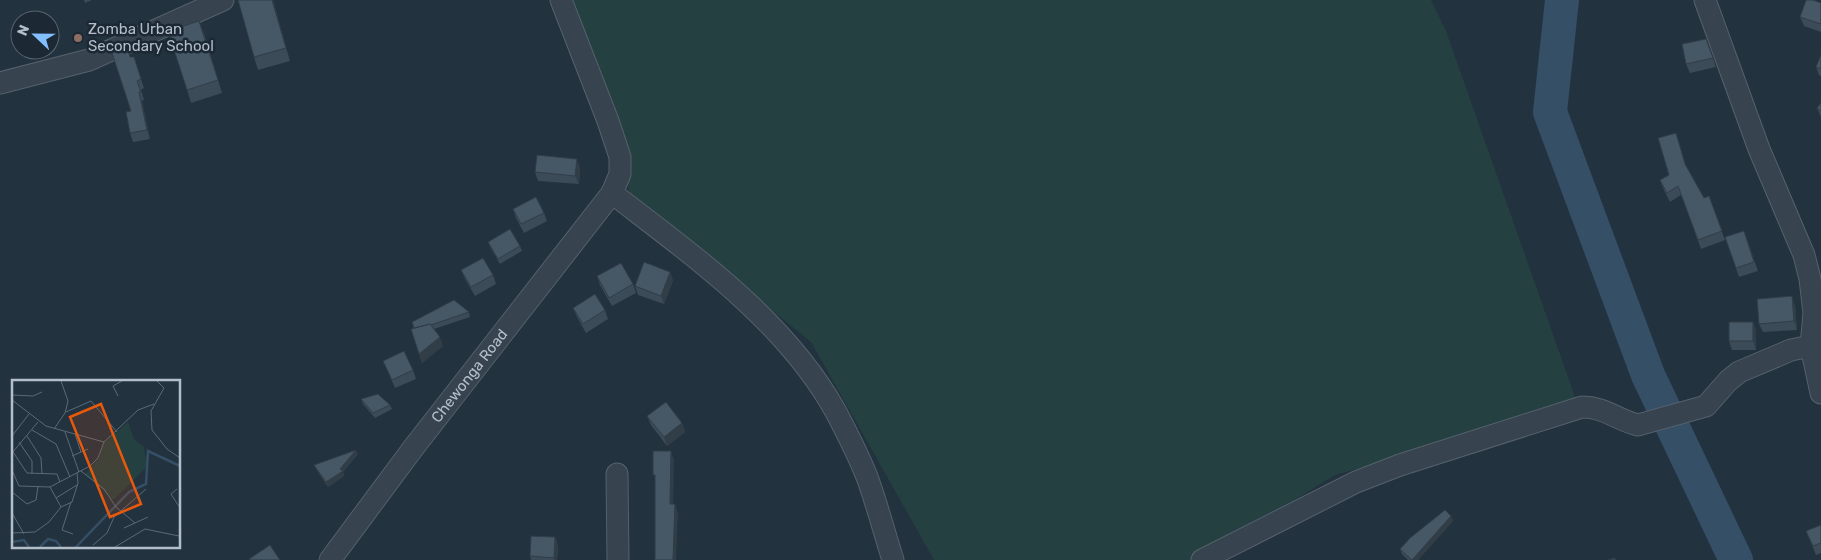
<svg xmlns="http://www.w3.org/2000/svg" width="1821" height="560" viewBox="0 0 1821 560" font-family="Rubik,sans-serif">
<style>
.green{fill:#244040}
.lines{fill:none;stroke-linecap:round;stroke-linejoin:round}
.river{stroke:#354f67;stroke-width:34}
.minor-casing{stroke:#55616d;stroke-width:23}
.minor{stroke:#37434f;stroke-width:21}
.wall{fill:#3c4b58}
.shaded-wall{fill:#313d47}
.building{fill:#465766;stroke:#313d47}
.education-dot{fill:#8d6e63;stroke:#1c2834;stroke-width:2}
.labels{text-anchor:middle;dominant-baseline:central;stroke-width:5;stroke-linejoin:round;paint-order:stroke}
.poi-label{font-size:15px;fill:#b3beca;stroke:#1c2834;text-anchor:start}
.street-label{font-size:15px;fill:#b3beca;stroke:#1c2834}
.inset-river{fill:none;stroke:#354f67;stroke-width:2.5}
.inset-road{fill:none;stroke:#5c6a77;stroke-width:1}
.view{fill:#e8590c;fill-opacity:0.15;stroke:#e8590c;stroke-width:2.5}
.inset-edge{fill:none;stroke:#b3beca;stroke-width:2.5}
</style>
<rect width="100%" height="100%" fill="#22323f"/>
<path class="green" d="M563,0H1431L1446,31L1579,408L1335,475L1198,560H934L811,342L631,196Z"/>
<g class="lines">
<path class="river" d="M1562,0L1550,112L1648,375L1736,560"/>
<defs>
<g id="minor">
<path d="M1705,0L1759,149L1804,255L1810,279L1814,313L1811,346L1821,393"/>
<path d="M0,83L89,60L223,0"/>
<path d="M612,193C692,255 786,321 836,412C847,433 858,454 867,477C877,504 884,532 893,560"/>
<path d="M617,474L618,560"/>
<path id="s1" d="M330,560L414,447L612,193L620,174V157L608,121L561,0"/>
<path d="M1202,560L1356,482L1400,465L1582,407C1605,407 1617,420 1638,425L1706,406L1728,381L1739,372L1791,350L1811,346L1821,337"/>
</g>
</defs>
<use href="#minor" class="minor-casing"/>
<use href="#minor" class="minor"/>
</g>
<path class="wall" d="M84,0H92L85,3Z
M273,0L290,61L258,70L254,57Z
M1821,3V32L1804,26L1800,17Z
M204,33L222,93L191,103L187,90Z
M1706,39L1716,67L1690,73L1686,64Z
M1821,55V76L1819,75L1816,67Z
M130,57H134L144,88L141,90L144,100L142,101L150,139L133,142L130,133L131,111Z
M1821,103V117L1817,108Z
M1679,142L1686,166L1704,198L1709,196L1725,240L1701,249L1681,195L1670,202L1663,188L1660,180L1669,175Z
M580,168L579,184L538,181L535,172Z
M513,209L544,213L547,221L524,233L516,218Z
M1744,231L1758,271L1739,277L1725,237Z
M488,242L520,246L522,251L500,264L490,247Z
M461,270L493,275L496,284L475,296L465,279Z
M670,272L673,281L664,304L638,295L635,286Z
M597,276L633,284L636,293L612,306L600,285Z
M1795,305L1797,330L1763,332L1759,324Z
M573,308L605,310L608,319L586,333L577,317Z
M469,312L470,317L434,329L443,346L422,363L411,329Z
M1753,322L1756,331V350H1732L1729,341Z
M383,361L413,370L416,379L395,388Z
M361,399L390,405L392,409L375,418L363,404Z
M647,416L682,423L685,432L667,446L651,425Z
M358,454L343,472L344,476L328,487L316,469L314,465Z
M1451,516L1453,521L1418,560H1408L1402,554L1400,549Z
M1821,525V553L1816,555L1806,531Z
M555,537L558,546L557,560H531L530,556Z"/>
<path class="shaded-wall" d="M272,0H273L290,61L286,48Z
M199,21L204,33L222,93L218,80Z
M139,92L142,101L150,139L147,130Z
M577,159L580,168L579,184L575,176Z
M670,272L673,281L664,304L661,296Z
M1792,296L1795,305L1797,330L1794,321Z
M1753,322L1756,331V350L1753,341Z
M440,337L443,346L422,363L419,354Z
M682,423L685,432L667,446L664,437Z
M356,450L358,454L343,472L344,476L328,487L326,482L340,469Z
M671,451L674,459L673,513L670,504Z
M675,504L678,513L676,560H673Z
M1451,516L1453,521L1418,560H1412Z
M555,537L558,546L557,560H554V558Z"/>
<path class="building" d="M238,0H272L286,48L254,57Z
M1806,0H1813L1821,3V24L1800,17Z
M199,21L218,80L187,90L168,31Z
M1706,39L1713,58L1686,64L1682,44Z
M127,47L130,57H134L141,79L137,81L141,92H139L147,130L130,133L126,112L131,111L112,53Z
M1821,55V69L1816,67Z
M1821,103V111L1817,108Z
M1676,133L1685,164L1704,198L1709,196L1722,231L1698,240L1678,186L1667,193L1660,180L1669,175L1658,138Z
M537,155L577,159L575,176L535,172Z
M536,197L544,213L521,224L513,209Z
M510,229L520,246L498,259L488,242Z
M1744,231L1754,262L1736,268L1725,237Z
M483,258L493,275L471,287L461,270Z
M644,262L670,272L661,296L635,286Z
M621,263L633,284L609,298L597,276Z
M595,294L605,310L583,324L573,308Z
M1792,296L1794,321L1759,324L1757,299Z
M454,300L469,312L431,325L430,324L414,328L412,322Z
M1729,322H1753V341H1729Z
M430,324L440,337L419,354L411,329Z
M404,351L413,370L392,380L383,361Z
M378,394L390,405L373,413L361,399Z
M666,402L682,423L664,437L647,416Z
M356,450L340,469L343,471L326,482L314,465Z
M653,451H671L670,504H675L673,560H655V475H653Z
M1445,510L1451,516L1412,560L1400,549L1410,538Z
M1821,525V543L1813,546L1806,531Z
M531,536L555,537L554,558L530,556Z
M270,545L280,560H250L249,559Z
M1615,558L1616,560H1608Z"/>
<circle class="education-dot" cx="78" cy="38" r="5"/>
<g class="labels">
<g class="poi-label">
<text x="88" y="29">Zomba Urban<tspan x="88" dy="17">Secondary School</tspan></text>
</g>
<g class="street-label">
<text stroke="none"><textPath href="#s1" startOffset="231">Chewonga Road</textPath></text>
</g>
</g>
<g transform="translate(12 380)">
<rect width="168" height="168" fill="#22323f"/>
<path d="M116,42L122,59L132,67L135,87L101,120L73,94L88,77L92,63Z" fill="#244040"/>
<path class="inset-river" d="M0,162L12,160L17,167M28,167L36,159L44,161L49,167M64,167L117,112L134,104L136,71L168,86"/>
<path class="inset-road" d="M145,1L152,8L139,31L140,50L155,69L168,78M0,15L21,16L30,12M106,16L101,6L110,1M0,20L34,46L92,62M54,32L79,21L105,52M42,49L53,33L56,21L49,1M20,50L44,64L58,97M53,52L67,92M63,54L69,72M0,56L17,34M15,56L29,78L30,94M7,62L20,81V94M1,72L15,93L45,94L48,102M0,73L26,42M60,76L76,69M0,90L7,106L38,107L78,86L86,78L92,62L126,30L142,24M69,91L92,109L104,127L123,143M38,107L49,127M165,109L159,114L168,128M0,112L15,124L24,120L26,106M44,118L65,105M59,122L50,150L61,154M0,133L12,154M112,148L136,137M0,153L23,152L37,142L49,127L60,122L66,103L65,93M81,165L95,153L102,137L134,109M103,167L133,149L167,156"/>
<path class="view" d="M89,24L129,124L98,137L58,37Z"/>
<rect width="168" height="168" class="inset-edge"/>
</g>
<g transform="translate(35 35) rotate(292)"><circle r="24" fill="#1c2834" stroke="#586470"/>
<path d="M0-4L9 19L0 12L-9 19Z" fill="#83bffe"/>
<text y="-8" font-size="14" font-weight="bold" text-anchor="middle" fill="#b3beca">N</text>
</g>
</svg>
